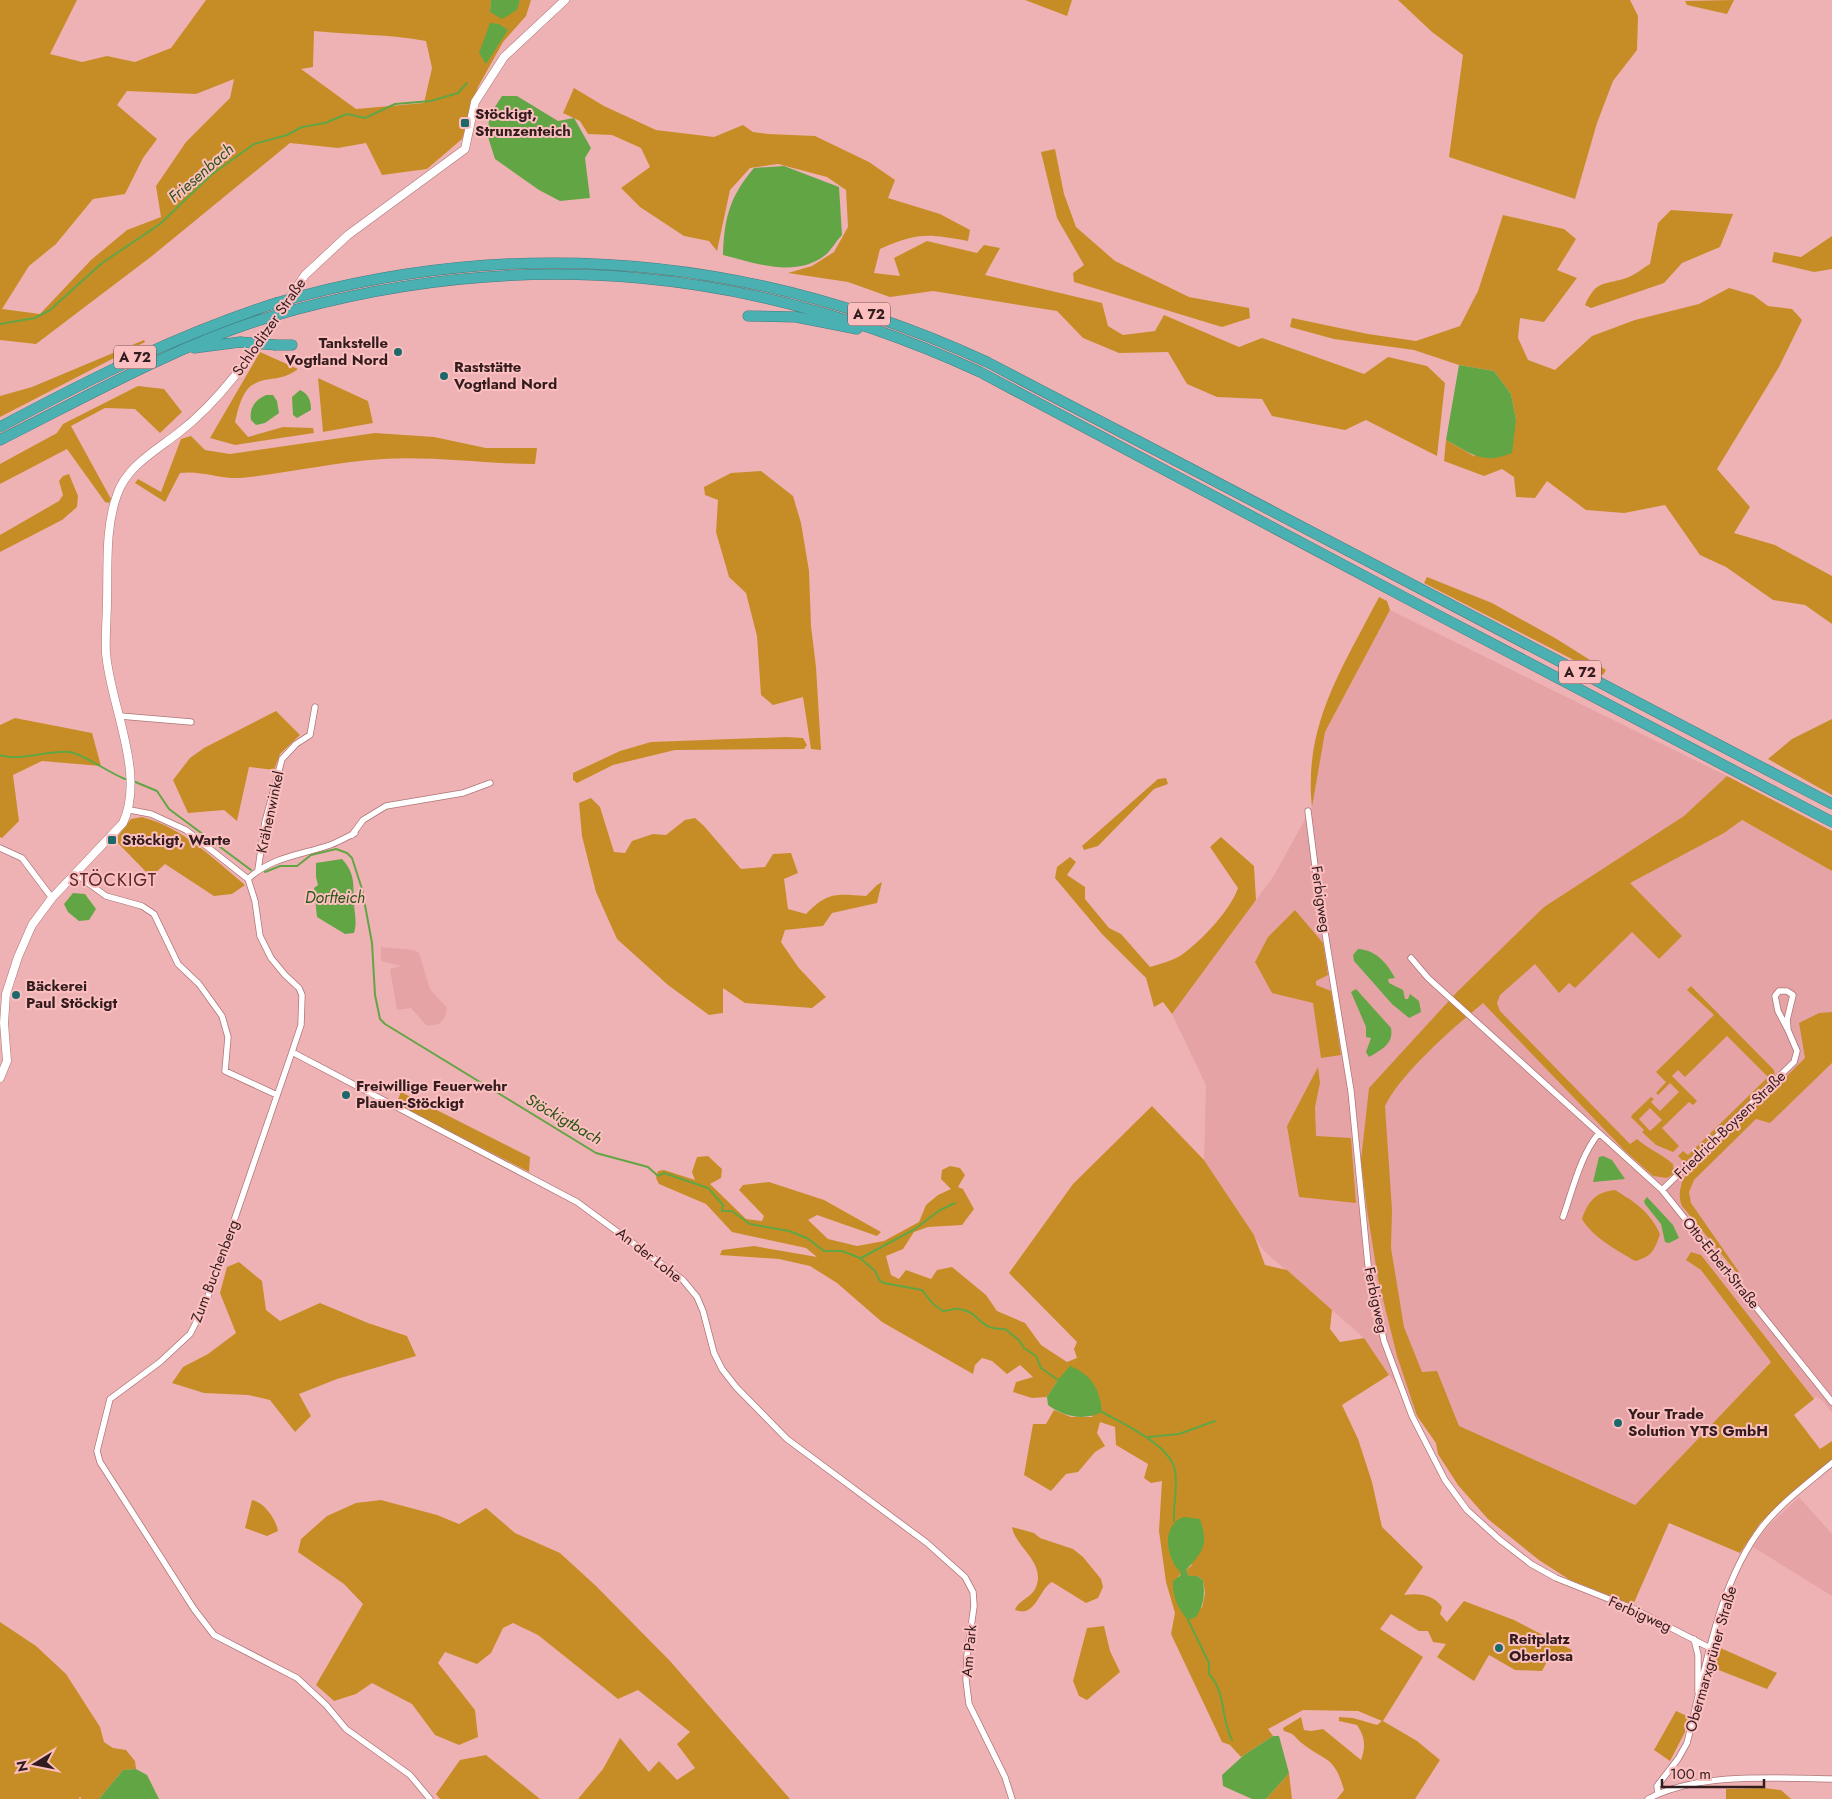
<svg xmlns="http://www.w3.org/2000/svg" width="1832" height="1799" viewBox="0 0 1832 1799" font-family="Jost,sans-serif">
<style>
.built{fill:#e6a3a5}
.green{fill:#c68d27;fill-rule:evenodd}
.water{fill:#62a544}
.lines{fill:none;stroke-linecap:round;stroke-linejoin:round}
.stream{stroke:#62a544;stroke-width:2}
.street-casing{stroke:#ad7577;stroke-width:7}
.secondary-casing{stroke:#ad7577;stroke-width:9}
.highway-casing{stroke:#427c7e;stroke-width:11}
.street{stroke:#fff;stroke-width:5.5}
.secondary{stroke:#fff;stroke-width:8}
.highway{stroke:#4bb0b2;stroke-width:10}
.highway-bridge-casing{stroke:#427c7e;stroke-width:11;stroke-linecap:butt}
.highway-bridge{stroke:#4bb0b2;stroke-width:10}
.poi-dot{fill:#1c696b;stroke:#fcbfc0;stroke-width:2}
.labels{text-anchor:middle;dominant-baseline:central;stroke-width:4;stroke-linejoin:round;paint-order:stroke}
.shield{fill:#fcbfc0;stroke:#6f4d4e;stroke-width:1}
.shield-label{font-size:14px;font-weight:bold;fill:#321c1d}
.poi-label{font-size:15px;font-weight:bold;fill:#321c1d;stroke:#fcbfc0;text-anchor:start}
.street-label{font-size:15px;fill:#321c1d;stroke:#fcbfc0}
.water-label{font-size:16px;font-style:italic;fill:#2a5614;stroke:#fcbfc0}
.quarter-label{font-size:18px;letter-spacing:1px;fill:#56272a;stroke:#fcbfc0}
</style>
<rect width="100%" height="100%" fill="#efb2b4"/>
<path class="built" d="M1390,610L1727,776L1704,799L1832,871V1413L1822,1400L1816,1397L1814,1399L1779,1353L1635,1505L1570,1580L1539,1560L1488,1519L1458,1485L1438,1454L1436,1443L1364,1338L1264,1251L1204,1160L1206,1085L1172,1014L1273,877L1312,807L1315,779L1325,732Z
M381,947L414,950L419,953L430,989L447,1008L445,1017L439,1024L427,1026L411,1008L397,1010L390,969L401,966L381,961Z
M1799,1497L1832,1534V1596L1753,1547L1768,1526Z"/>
<path class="green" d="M0,0H77L50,54L82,62L107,56L135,62L171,48L206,0H491L490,12L516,10L520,0H531L526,16L503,42L478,87L462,139L427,169L382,175L366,143L338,148L290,143L152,256L36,344L0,340ZM314,31C352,35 389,34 426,41L432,68L424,103L356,109L301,69L313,67ZM234,79L230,98L186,142L156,186L161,217L127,230L91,260L40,314L2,309L29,266L56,244L93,199L125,194L143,158L157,139L117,105L127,91L196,94Z
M1025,0H1072L1067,16Z
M1398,0H1630L1638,16L1637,50L1613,81L1597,123L1575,199L1449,157L1463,55L1432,32Z
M1734,0L1727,14L1687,5L1685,1Z
M574,88L604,106L656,130L714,137L743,125L753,132L768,134L815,136L869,162L895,180L888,198L940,214L970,230L968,241C927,234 919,232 880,249L874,273L900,276L894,258L927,241L977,253L984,245L1000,248L985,275L1102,303L1108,326L1123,335L1155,331L1164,315L1239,347L1262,338L1364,374L1388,357L1427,366L1445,383L1437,456L1366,420L1345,430L1272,416L1262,399L1217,397L1187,384L1168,352L1119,353L1083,338L1057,311L933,291L890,297L848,282L788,273L812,266L834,252L848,227L846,190L827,177L778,164L750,168L730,190L717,251L709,241L684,236L640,207L621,188L650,167L641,148L612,135L588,134L580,121L563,113Z
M1055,149L1064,194L1076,227L1115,261L1189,297L1249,308L1250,318L1222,327L1074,282L1073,273L1084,265L1057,218L1041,152Z
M1671,210L1733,214L1720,247L1682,263L1664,283L1591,308L1585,305C1597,278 1605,286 1629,277C1636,274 1643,268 1650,264L1658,223Z
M1503,215L1564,229L1576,239L1557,270L1577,278L1544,322L1520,318L1518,338L1528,360L1555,370L1592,336L1635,320L1699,304L1729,288L1753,295L1768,306L1792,309L1802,320L1779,367L1717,469L1750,507L1734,533L1775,545L1832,576V624L1805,605L1773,600L1726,567L1700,555L1665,505L1624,513L1586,510L1547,481L1535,498L1516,497L1514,477L1502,469L1484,476L1444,461L1446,440L1474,456L1516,420L1511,394L1494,371L1459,365L1414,350L1334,339L1290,327L1292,318L1368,334L1416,341L1460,326L1478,291Z
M1832,236V269L1814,272L1772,262L1774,252L1801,257Z
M144,340L145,342L0,417V396L32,387Z
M260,352L298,369C281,382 268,376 254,384C242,390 238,410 235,422L248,437L283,427L313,428L314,433L235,445L210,438Z
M318,378L368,401L373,423L323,432Z
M138,386L164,389L182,412L160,433L135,409L105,408L71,426L111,499L109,503L105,502L67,449L0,484V464L57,433L63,424Z
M375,433L434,437L486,448H537L535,464C484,464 434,456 383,459C335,462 288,473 240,478C220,479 200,470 180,473L165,502L135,483L138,479L161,492L181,439L191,436L205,450L230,454Z
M761,471L793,496L801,523L809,571L811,626L816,667L821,750L811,749L803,697L773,705L761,695L757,636L746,593L729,577L716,532L718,500L705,495L704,487L731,473Z
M69,474L78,496L77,507L62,520L0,552V535L59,501L63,495L59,481L63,476Z
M1427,577L1492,603L1555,638L1606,670L1603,675L1424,583Z
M1379,597L1387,601L1390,610L1325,732L1312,807C1303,725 1343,667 1379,597Z
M276,711L300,735L280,754L274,770L249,767L237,821L224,810L188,813L173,780L190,758L204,748Z
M15,718L92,733L101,766L42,761L13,775L19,821L2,838L0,837V725Z
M1832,719V795L1768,759L1792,739Z
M786,737L803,738L807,745L804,749L675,750L613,765L577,783L573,780V773L620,751L651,742Z
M1727,776L1832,831V871L1742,820L1724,833L1630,883L1682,936L1659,959L1632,932L1575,988L1569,983L1559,993L1535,964L1500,995L1497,1003L1500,1011L1630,1144L1637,1139C1648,1149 1662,1154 1673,1164L1674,1174L1667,1178L1653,1176L1625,1151L1483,1003C1454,1027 1401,1073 1385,1106L1392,1210L1391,1248L1404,1327L1422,1372L1437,1371L1459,1426L1635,1505L1771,1362L1701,1270L1686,1260L1691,1252L1701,1255L1814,1399L1794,1415L1820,1449L1832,1441V1459L1760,1523L1740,1553L1669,1523L1633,1605L1570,1580L1539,1560L1488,1519L1458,1485L1438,1454L1436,1443L1417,1416L1397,1356L1378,1279L1367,1210L1361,1160L1369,1088L1457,992L1544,907L1684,816Z
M1166,778L1168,784L1154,789L1098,846L1084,850L1082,846L1158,779Z
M591,798L600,807L614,852L625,853L632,841L653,834L666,835L685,820L695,818L704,826L741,869L765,867L773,854L791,853L798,873L784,879L788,909L806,914C828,891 837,894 866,896L877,885L882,882L877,903L832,913L823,926L785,930L781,942L798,967L826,997L812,1008L745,1003L723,988V1013L709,1015L668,985L617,939L596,892L582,836L579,803Z
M142,817C182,827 214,859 245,885L232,894L214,896L165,864L151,877L115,840L131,819Z
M1221,837L1254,866L1256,900L1172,1014L1163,1002L1154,1007L1146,978L1102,934L1055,878L1057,867L1070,857L1076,862L1067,875L1085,887V899L1109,928L1121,934L1150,967C1160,964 1171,961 1180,956C1200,942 1230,911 1238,888L1210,847Z
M1295,910L1323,943L1328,975L1316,981V985L1331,991L1341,1055L1321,1058L1313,1003L1272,993L1255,962L1268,937Z
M1691,986L1774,1070L1775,1076L1687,1161H1683L1678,1156L1683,1151L1688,1155L1768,1077L1727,1036L1685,1077L1678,1070L1672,1076L1697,1101L1693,1105L1689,1102L1662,1128L1679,1146L1673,1152L1656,1145L1642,1132L1644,1130L1631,1117L1632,1115L1651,1097L1654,1099L1651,1102L1660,1111L1679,1092L1670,1083L1658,1095L1656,1093L1666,1082L1656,1072L1714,1015L1687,990ZM1650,1108L1662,1120L1650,1131L1639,1119Z
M1832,1012V1063L1770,1123L1756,1119L1694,1180L1689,1192L1691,1203L1739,1272L1737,1273L1682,1206C1678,1196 1680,1188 1683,1179L1805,1058L1799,1023L1819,1013Z
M1318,1067L1320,1083L1315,1107L1316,1136L1351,1138L1356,1203L1299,1197L1287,1126Z
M401,1092L530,1157L529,1172L396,1104Z
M1152,1106L1204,1160L1254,1235L1265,1265L1287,1270L1332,1310L1330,1329L1340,1342L1364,1338L1389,1375L1342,1405L1358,1439L1372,1482L1382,1527L1423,1567L1404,1595C1417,1593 1434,1594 1442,1607L1440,1614L1447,1622L1464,1601L1514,1620L1572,1650L1568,1658L1562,1660L1552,1652L1542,1671L1515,1670L1489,1655L1474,1681L1437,1657L1446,1644L1433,1642L1428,1631H1419L1391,1614L1380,1629L1423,1657L1383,1721L1417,1741L1440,1760L1415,1799H1337L1344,1790C1334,1756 1328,1763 1303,1744C1293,1737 1298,1735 1284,1731L1283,1728L1301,1717L1304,1730L1311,1731L1323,1729L1361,1760C1366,1746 1365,1737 1357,1725L1339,1721V1717L1353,1718L1377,1725L1382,1721L1358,1711L1303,1710L1268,1729L1273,1736L1241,1757L1230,1745L1222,1742L1171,1634L1175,1613L1166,1582L1159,1531L1162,1481L1151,1483L1144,1478L1148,1464L1116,1445L1115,1427L1100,1422L1097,1433L1105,1446L1095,1452L1078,1472L1066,1474L1051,1491L1024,1475L1033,1424H1046L1054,1410L1071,1417H1093L1058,1380L1047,1397L1032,1398L1013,1392L1016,1382L1033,1377L1020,1365L1007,1374L992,1361L982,1358L975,1365L973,1374L882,1322L837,1283L810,1266L779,1259L720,1255L722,1250L754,1246L817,1257L806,1248L732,1232L706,1204L659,1184L656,1178L658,1171L664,1170L695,1180L692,1172L697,1157L708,1156L722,1169L721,1178L710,1184L746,1219L762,1221L764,1216L739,1190L743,1185L769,1182L824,1200L881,1232L877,1236L817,1215L808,1220L828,1239L857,1246L884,1241L919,1222L926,1205L938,1195L951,1189L941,1179L942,1170L950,1166L960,1168L965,1175L958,1187L963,1189L974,1209L962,1225L928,1227L914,1232L903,1249L886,1256L891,1275L899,1279L906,1270L931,1279L937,1270L952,1267L986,1295L997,1311L1025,1323L1041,1345L1067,1362L1077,1358L1074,1349L1077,1342L1009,1273L1073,1184ZM1168,1542L1192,1565L1186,1570L1189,1576H1197L1203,1580L1205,1593L1202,1608L1178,1576L1181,1575L1180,1570L1173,1562Z
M1615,1190C1635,1202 1650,1212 1660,1234C1655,1249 1652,1257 1635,1261C1617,1250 1593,1238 1582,1219C1588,1201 1596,1192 1615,1190Z
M239,1262L262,1281L266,1310L280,1321L320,1303L368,1323L407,1336L416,1356L337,1379L299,1394L311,1416L295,1432L270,1400L248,1395L204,1393L172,1383L183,1367L208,1354L236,1333L220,1293L227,1267Z
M252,1500C264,1502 276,1519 278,1531L267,1536L245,1528Z
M381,1500L437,1515L459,1524L486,1508L515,1533L560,1553L596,1586L670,1661L790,1799H578L603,1769L620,1738L649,1772L659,1761L677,1780L695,1768L677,1744L690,1732L638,1690L618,1699L538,1635L513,1623L503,1628L491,1653L477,1664L445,1652L438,1663L475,1710L478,1737L459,1745L435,1735L412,1704L372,1683L356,1694L334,1701L316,1685L363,1604L344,1584L298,1552L301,1539L327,1516L356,1503Z
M1012,1527L1034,1533L1040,1538L1073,1549L1083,1557L1101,1579L1103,1587L1098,1598L1086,1603L1052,1582C1038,1590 1036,1618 1015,1610C1018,1600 1032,1598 1036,1587C1046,1562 1015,1547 1012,1527Z
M0,1622L36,1646L66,1674L100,1727L104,1742L113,1748L126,1750L135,1761L136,1769L123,1770L99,1799H81L80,1796L79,1799H0Z
M1104,1626L1110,1651L1120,1672L1087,1700L1079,1696L1073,1681L1087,1628Z
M1716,1646L1777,1673L1767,1689L1711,1667Z
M1676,1711L1689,1717L1685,1732L1670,1761L1654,1750Z
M486,1755L540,1799H440L436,1794L460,1760Z
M1289,1773L1292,1799H1266Z
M1764,1788L1781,1790L1791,1799H1726V1789Z"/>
<path class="water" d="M491,0H520L517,10L502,19L490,12Z
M490,23L499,24L508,30L486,64L479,53Z
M502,96H517L558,121L574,118L591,148L585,158L590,198L560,201L539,190L495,159L488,137L489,116Z
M784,166L839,187L842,235C836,241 831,251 824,256C795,278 754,263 723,255C724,218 730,196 754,168Z
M1459,365L1494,371L1511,394L1516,420L1512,453C1483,465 1472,454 1446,440Z
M300,390C309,394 311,401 311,410L297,418L293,415L292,397Z
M266,395H273L277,401L279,413L265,423L256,425L251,420C249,408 255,400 266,395Z
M342,859C356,874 353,886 354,905C355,915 357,923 354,933L345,934L317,917L314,888L318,885L316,877V863Z
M73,893L85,894L96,909L89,920L79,921L68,912L64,904Z
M1358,949C1376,950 1387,963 1395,978L1388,979L1389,983L1403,990L1405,999H1408L1410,994L1419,1001L1421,1012L1409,1018L1392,1004L1354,961L1353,955Z
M1356,989L1391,1028C1394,1044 1381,1050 1369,1057L1366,1052L1371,1038L1366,1037V1027L1351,992Z
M1603,1156L1612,1160L1625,1179L1593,1182L1599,1157Z
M1647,1197L1673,1225L1679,1238L1669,1243L1665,1242L1661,1224L1645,1204L1644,1201Z
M1070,1366C1092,1375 1100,1389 1102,1412C1084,1421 1064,1417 1048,1405L1047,1397L1058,1380Z
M1183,1517L1200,1519C1209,1546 1203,1551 1186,1570L1189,1576H1197L1203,1580C1205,1595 1204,1605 1196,1617L1188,1620C1178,1609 1172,1596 1173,1581L1181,1575C1180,1569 1175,1568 1173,1562C1165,1545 1165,1525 1183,1517Z
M1273,1736H1279L1289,1773L1266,1799H1252L1223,1786L1222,1775L1244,1755Z
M136,1769L147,1775L159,1799H99L123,1770Z"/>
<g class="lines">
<path class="stream" d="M0,324L35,318L50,310L102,263L160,224L211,175L254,144L287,135L302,127L325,123L347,114L365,118L395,104L431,101L458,93L467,83
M0,755C18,762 48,750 69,752C82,753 109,773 125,779
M133,781L157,791L169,809L251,870
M265,872L280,866H297L311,855L336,849L347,853L352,858L362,889L372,943L375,995L380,1019L385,1024L596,1153L648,1167L658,1176L664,1173L708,1188L723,1205L722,1211H732L750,1224L789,1231L807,1238L824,1251H842L860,1258L875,1271L880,1281L884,1283L922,1290L933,1304L943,1311C948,1311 954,1308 959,1309C982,1312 976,1330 1005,1329L1019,1340L1024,1348L1036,1356L1041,1368L1058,1380
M861,1258L915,1229L940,1210L955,1203
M1102,1412C1122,1423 1172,1446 1175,1471C1178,1487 1173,1505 1174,1521
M1148,1437L1179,1434L1215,1421
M1188,1620L1209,1663V1674C1227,1694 1220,1717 1232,1740"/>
<defs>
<path id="street" d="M120,716L191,722
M130,810L151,814L186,830L248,879L255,901L260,936L271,958L285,975L299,988L302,995L301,1025L292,1052L205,1305L190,1334L160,1362L110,1399L97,1451L100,1462L194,1609L214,1635L297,1678L326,1705L346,1729L410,1775L430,1799
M1308,811L1318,890L1351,1091L1368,1265L1384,1341L1412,1416L1445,1480L1467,1510L1500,1540L1531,1564L1556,1578L1634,1609L1712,1649
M352,835L363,820L386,806L463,793L490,783
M0,848L22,858L52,898
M258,870L265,822L282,759L296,744L310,735L315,707
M76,874L106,896L142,906L154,914L178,964L199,984L222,1016L228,1037L225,1071L277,1095
M248,879C271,857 301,855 330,845C338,842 347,837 355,833
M1411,958L1428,978L1662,1190L1832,1402
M292,1052L577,1202L683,1280L697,1297L703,1311L714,1353L722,1369L736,1387L787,1439L927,1543L965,1577L973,1592L974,1606L967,1655L966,1680L969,1704L1005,1777L1012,1799
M1662,1190L1794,1062L1797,1051L1788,1030L1787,1020L1793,995L1787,991H1779L1775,996L1778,1011L1788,1030
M1563,1217C1573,1189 1580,1156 1599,1133
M1694,1639L1698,1655V1692
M1658,1793L1657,1786L1678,1759L1687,1743C1705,1673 1717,1585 1762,1527C1781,1503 1808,1483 1832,1463
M1648,1799C1698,1772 1777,1778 1832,1779"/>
<path id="secondary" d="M0,1078L7,1061L4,1023L6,994L18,957L32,925L52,898L123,823C146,773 110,705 106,653C105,636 107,617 107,600C108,565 105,528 117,495C126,467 155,451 177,434C232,392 266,331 305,275L348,235L465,149L475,102L504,57L565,0"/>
<path id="highway" d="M301,296C538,234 765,260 987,362L1832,804
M294,310C531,246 757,269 980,372L1434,613L1832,822
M748,316L796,317L857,329
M276,345H292
M194,348L240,342
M0,427C90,379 179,334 276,303
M0,440C86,397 168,350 260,320"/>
</defs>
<use href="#street" class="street-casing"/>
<use href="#secondary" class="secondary-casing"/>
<use href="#highway" class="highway-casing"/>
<use href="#street" class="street"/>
<use href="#secondary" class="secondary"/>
<use href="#highway" class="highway"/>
<defs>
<path id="highway-bridge" d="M276,303L301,296
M260,320L294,310
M240,342L276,345"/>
</defs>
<use href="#highway-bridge" class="highway-bridge-casing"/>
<use href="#highway-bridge" class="highway-bridge"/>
</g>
<g class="poi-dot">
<rect x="460" y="118" width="10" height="10" rx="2.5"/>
<circle cx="398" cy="352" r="5"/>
<circle cx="444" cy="376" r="5"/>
<rect x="107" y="835" width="10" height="10" rx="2.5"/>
<circle cx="16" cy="995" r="5"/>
<circle cx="346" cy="1095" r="5"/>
<circle cx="1618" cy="1423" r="5"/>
<circle cx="1499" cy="1648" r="5"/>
</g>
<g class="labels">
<g class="shield">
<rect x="848" y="302.5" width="42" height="23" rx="4"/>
<rect x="114" y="345.5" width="42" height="23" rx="4"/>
<rect x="1559" y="660.5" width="42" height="23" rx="4"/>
</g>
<g class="shield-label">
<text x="869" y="314">A 72</text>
<text x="135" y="357">A 72</text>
<text x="1580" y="672">A 72</text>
</g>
<g class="poi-label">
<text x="475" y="114">Stöckigt,<tspan x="475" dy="17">Strunzenteich</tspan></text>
<text x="388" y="343" text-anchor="end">Tankstelle<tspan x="388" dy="17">Vogtland Nord</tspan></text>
<text x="454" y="367">Raststätte<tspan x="454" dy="17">Vogtland Nord</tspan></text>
<text x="122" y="840">Stöckigt, Warte</text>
<text x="26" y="986">Bäckerei<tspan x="26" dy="17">Paul Stöckigt</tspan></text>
<text x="356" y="1086">Freiwillige Feuerwehr<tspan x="356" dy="17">Plauen-Stöckigt</tspan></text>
<text x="1628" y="1414">Your Trade<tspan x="1628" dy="17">Solution YTS GmbH</tspan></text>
<text x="1509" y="1639">Reitplatz<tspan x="1509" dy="17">Oberlosa</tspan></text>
</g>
<g class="street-label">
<text transform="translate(269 327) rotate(-55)">Schloditzer Straße</text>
<text transform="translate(270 812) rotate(-78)">Krähenwinkel</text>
<text transform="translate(1321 899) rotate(82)">Ferbigweg</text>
<text transform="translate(1730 1125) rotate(-44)">Friedrich-Boysen-Straße</text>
<text transform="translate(649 1255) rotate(38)">An der Lohe</text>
<text transform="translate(1721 1263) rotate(51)">Otto-Erbert-Straße</text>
<text transform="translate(215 1271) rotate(-69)">Zum Buchenberg</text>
<text transform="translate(1376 1300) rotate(78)">Ferbigweg</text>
<text transform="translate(1640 1614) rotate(24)">Ferbigweg</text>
<text transform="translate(969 1651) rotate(-85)">Am Park</text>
<text transform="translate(1711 1659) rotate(-74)">Obermarxgrüner Straße</text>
</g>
<g class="water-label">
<text transform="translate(201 173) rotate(-41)">Friesenbach</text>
<text x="335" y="897">Dorfteich</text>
<text transform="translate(564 1119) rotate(30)">Stöckigtbach</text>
</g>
<g class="quarter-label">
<text x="113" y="880">STÖCKIGT</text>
</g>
</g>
<g transform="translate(35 1764) rotate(260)" stroke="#fcbfc0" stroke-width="4" paint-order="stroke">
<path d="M0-4L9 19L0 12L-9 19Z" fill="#321c1d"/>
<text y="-8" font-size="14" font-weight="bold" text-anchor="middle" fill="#321c1d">N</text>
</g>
<path d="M1662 1779v8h102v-8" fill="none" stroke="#321c1d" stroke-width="2.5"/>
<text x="1670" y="1779" font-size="15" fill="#321c1d" stroke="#fcbfc0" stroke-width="4" paint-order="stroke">100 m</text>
</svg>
